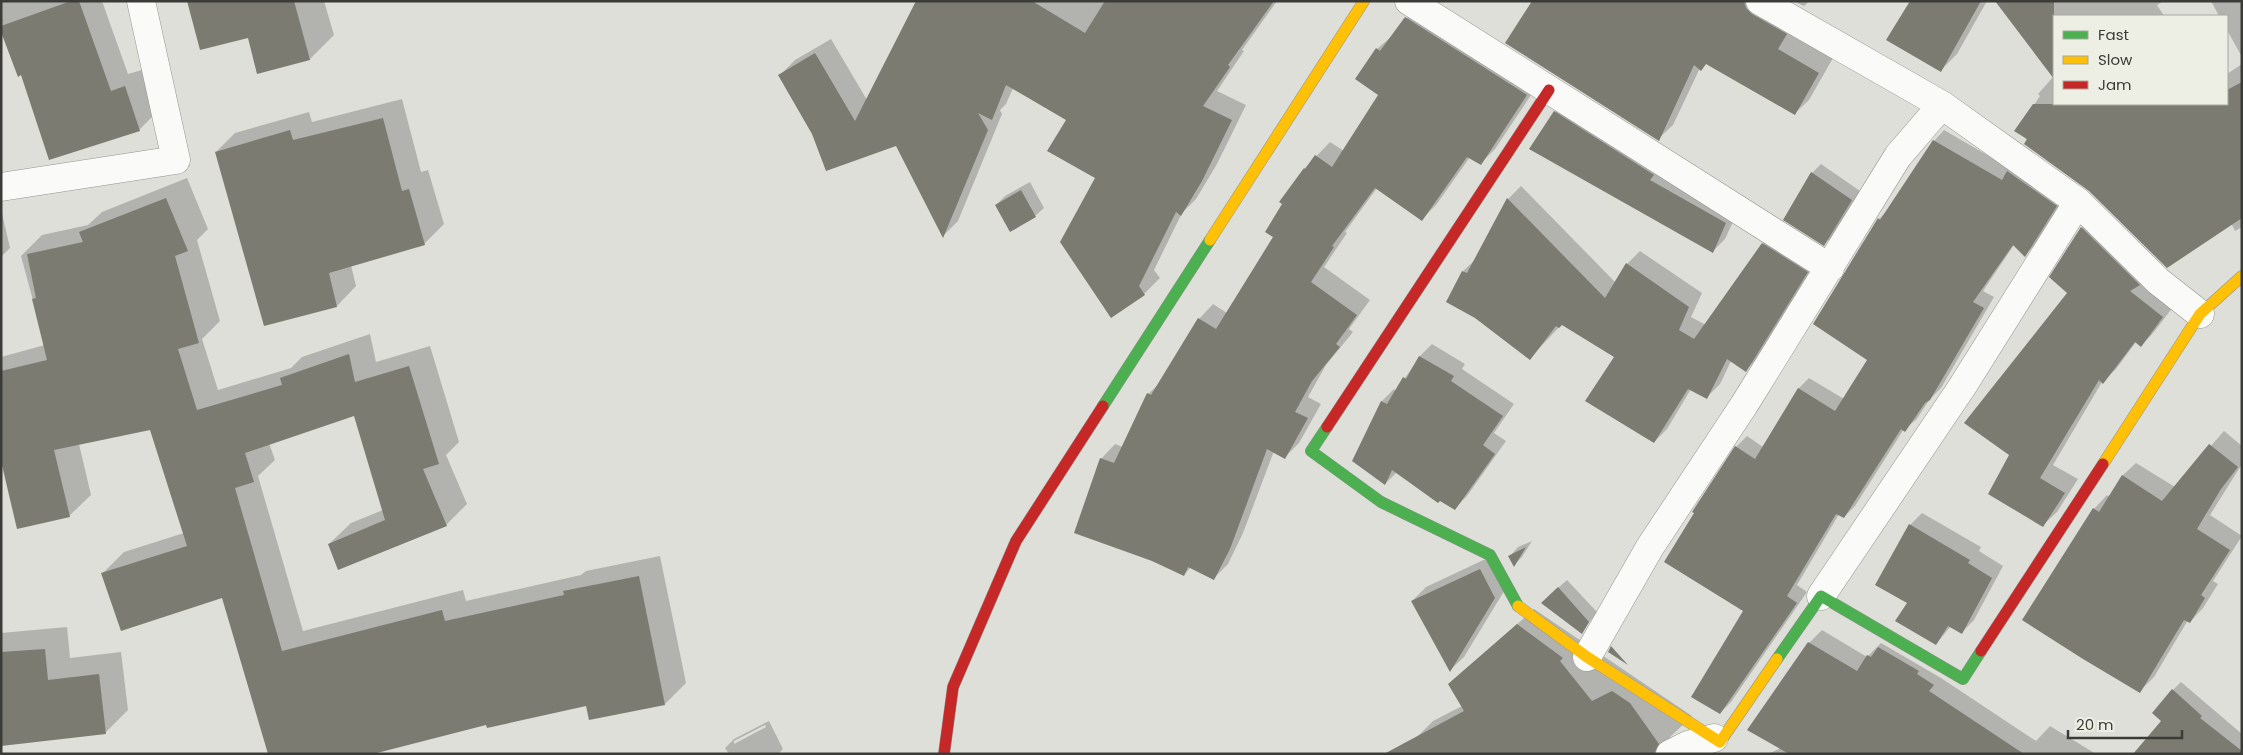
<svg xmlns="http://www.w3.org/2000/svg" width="2243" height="755" viewBox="0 0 2243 755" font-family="Poppins,sans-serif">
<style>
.shadow{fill:#0003;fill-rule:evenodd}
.building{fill:#7b7b71}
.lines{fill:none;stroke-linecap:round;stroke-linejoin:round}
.street-casing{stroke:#949490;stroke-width:29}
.fast-casing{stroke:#949490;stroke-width:12}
.slow-casing{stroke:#949490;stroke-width:12}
.jam-casing{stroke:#949490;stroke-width:12}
.street{stroke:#fafaf9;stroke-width:28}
.fast{stroke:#4caf50;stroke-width:11}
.slow{stroke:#ffc107;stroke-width:11}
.jam{stroke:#c62828;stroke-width:11}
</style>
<rect width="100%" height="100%" fill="#dfdfda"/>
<path class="shadow" d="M1,1H102L128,74L142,70L156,113L139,130L22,74L1,29Z
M188,1H324L334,35L310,59L258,72L249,36Z
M918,1H1277L1242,50L1244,51L1217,91L1246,105L1217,164L1196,199L1182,213L1154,270L1160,278L1144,294L1112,316L1096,178L1067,120L1013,88L1006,104L1000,110L1002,114L958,221L943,236L896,145L814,133L780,75L795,60L831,39L867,100Z
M1533,1H1771L1833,58L1809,100L1794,114L1707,63L1701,69L1700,68L1673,125L1658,139Z
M1793,1H1809L1804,6Z
M1912,1H1987L1957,54L1940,71Z
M2006,1H2164L2157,5L2164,16H2054V104H2227V74L2242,64V227L2235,231L2231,223L2090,190L2016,131L2040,96L2038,94L2054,76Z
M2211,1H2242V57L2227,30V16H2219Z
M1420,3L1541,80L1495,149L1481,163L1470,157L1436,205L1422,219L1377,188L1345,232L1347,233L1324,267L1370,300L1349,329L1353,332L1326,365L1308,397L1321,404L1299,443L1285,457L1274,451L1243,533L1228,564L1214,578L1191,567L1184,575L1101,459L1115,444L1123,447L1148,394L1160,383L1199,319L1213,304L1227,313L1275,237L1284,204L1281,202L1305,168L1330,142L1344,151L1380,95L1356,78L1377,49L1393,35Z
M402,99L421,172L428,170L444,224L424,244L351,265L356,286L337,306L265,325L216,152L235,133L309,112L312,122Z
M1567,100L1738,211L1725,239L1713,251L1555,112Z
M1944,130L2011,169L2067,195L2036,244L2025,255L2014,245L1983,291L1994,297L1941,388L1930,399L1916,420L1904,429L1855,506L1844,517L1839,514L1797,585L1807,592L1731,702L1720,713L1744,610L1736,447L1747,436L1763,447L1798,389L1809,378L1844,399L1869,359L1814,323L1879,219L1888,210L1934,141Z
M1821,164L1860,191L1833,236L1824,244L1785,220L1812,173Z
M187,178L208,229L197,240L220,321L202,339L218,390L291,368L302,357L370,334L376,362L430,346L459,442L446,455L467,504L446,525L329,544L351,523L383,510L355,414L269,443L275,460L258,476L303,631L463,590L466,601L581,575L586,571L660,556L686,683L665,704H587L487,723L368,754L223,596L103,573L124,552L184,533L151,428L79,444L91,495L69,516L1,456V357L45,345L21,256L42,235L88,225L102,212Z
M1030,182L1044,208L1035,216L996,205L1005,196Z
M1521,186L1616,283L1627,264L1640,251L1702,293L1691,317L1706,325L1763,244L1776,231L1820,259L1759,357L1746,370L1731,361L1720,384L1707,397L1691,389L1667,429L1654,442L1616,357L1563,323L1530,358L1463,271L1476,259L1508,199Z
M1,209L10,248L1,257Z
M2095,214L2176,303L2154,332L2141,346L2136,342L2116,369L2102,382L2053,465L2078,479L2057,512L2043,525L2011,455L2068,292L2051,277L2082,228Z
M1432,344L1465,364L1462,369L1514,404L1494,433L1506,441L1467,496L1455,508L1397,472L1385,484L1353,461L1382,401L1394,389L1396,391L1420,356Z
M2224,431L2242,446V464L2210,515L2242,536L2213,581L2218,584L2203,608L2190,622L2188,620L2154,677L2140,691L2094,509L2107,495L2110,497L2122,476L2136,463L2175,487Z
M1922,513L1981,547L1979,551L2003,566L1974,620L1962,632L1951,626L1936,644L1909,603L1910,525Z
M1532,541L1522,557L1514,565L1510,556L1518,547Z
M1494,555L1509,583L1464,657L1450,670L1412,601L1426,587Z
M1567,580L1597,612L1582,632L1551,594Z
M1534,609L1692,716L1670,737L1672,745L1686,754H1426L1417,737L1433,721L1462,706L1450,684Z
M67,627L70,658L121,652L128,710L105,733L1,745V633Z
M1822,630L1867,657L1881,643L1941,678L2036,741L2050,726L2096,754H1768L1781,748L1809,643Z
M2181,682L2242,734V754H2206L2173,690Z
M769,721L783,749L778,754H729L725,748L734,739ZM765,725L766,727L734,744V741Z"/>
<path class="building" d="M71,1H79L111,91L125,86L140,131L49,160L21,75L18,77L1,32V26Z
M187,1H294L310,60L257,74L248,38L200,50Z
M916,1H1032L1085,33L1105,1H1274L1228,65L1230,67L1203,106L1232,120L1202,181L1181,216L1176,212L1139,286L1145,295L1111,318L1060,242L1095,178L1047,151L1066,120L1006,85L992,120L978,113L988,130L943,238L896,146L826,171L812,134L778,75L815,53L855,121Z
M1532,1H1744L1746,8L1752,14L1787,34L1778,49L1819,73L1795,115L1706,64L1701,71L1694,65L1659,141L1505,43Z
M1910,1H1981L1941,72L1886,40Z
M1995,1H2054V79Z
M1405,17L1527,95L1481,165L1467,157L1422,221L1375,188L1332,246L1334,247L1311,282L1357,315L1336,344L1340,347L1312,381L1295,412L1308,418L1285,459L1267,449L1230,549L1214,580L1188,567L1184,576L1152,561L1074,533L1100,458L1114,463L1147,393L1151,395L1198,318L1216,329L1273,237L1265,232L1282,204L1279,202L1304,168L1305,169L1315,155L1332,167L1378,95L1355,79L1376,48L1380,51Z
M2242,82V218L2167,268L2089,191L2024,144L2027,139L2014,131L2033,104H2227V90Z
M1554,111L1654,175L1650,180L1726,223L1713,253L1529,149Z
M383,118L402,191L409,189L425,245L329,273L337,307L264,326L215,152L290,130L293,140Z
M1933,140L2002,180L2007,171L2057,206L2025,257L2013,245L1973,302L1984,308L1930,400L1925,403L1905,432L1901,429L1844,518L1836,514L1787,596L1797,603L1720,714L1691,697L1743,611L1664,562L1694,513L1692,512L1735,446L1755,459L1798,388L1835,411L1867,360L1813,324L1878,218L1880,220Z
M1811,172L1852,200L1824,246L1783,220Z
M1021,190L1036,217L1010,232L995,205Z
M166,198L188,251L175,256L199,343L178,349L197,410L282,385L280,378L349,354L355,382L409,366L439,464L423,469L447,526L338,570L328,544L385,520L354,416L245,453L254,482L235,488L282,651L442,610L445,621L564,595L563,591L639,576L665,705L589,720L586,706L487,728L486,725L373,754H268L222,598L121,631L101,573L187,546L150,430L54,450L70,517L17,529L1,461V371L47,360L32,299L36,298L27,254L83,242L79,232Z
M1507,198L1605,298L1626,263L1689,307L1679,330L1694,339L1762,243L1808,272L1746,372L1727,359L1707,399L1688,389L1654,443L1585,401L1614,357L1562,325L1559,328L1556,326L1530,360L1475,318L1446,302L1462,271L1467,273Z
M2081,227L2140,285L2130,291L2163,317L2141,347L2135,342L2103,384L2099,380L2040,478L2065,493L2043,527L1988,494L2009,455L1964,423L2067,293L2049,277Z
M1419,356L1454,376L1451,381L1503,416L1483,445L1495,454L1455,510L1440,501L1438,503L1392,470L1385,485L1352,461L1381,401L1387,404L1403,377L1406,379Z
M2209,444L2238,467L2221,489L2197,529L2230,550L2201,595L2205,598L2190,623L2184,620L2140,693L2083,659L2022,620L2093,508L2099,512L2122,475L2162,501Z
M1909,524L1970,560L1968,563L1992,578L1962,634L1948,626L1936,645L1895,621L1907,603L1875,585Z
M1526,547L1514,567L1508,556Z
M1480,569L1495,598L1450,672L1411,601Z
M1558,587L1589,622L1582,634L1541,603Z
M1517,624L1563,658L1560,661L1592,701L1612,691L1630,703L1659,744L1654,754H1384L1464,711L1448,684Z
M1808,642L1857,671L1867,655L1871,657L1878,647L1919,671L1917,674L1934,685L1929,691L2024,754H1789L1747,730Z
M1611,646L1628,665L1608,652Z
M45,649L48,680L99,674L106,734L1,746V652Z
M2172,689L2202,716L2200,718L2242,751V754H2133L2161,721L2152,713Z"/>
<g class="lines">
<defs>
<path id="street" d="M1409,1L1830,268
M1760,1L1942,105L2078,202L2158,281L2200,314
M1,187L176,160L141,1
M1821,596L1962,387L2078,202
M1587,657L1650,547L1744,405L1898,156L1942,105
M1670,754L1688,745L1714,738"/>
<path id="fast" d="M1103,406L1210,240
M1327,427L1311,451L1381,502L1490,555L1518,606
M1777,659L1821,596L1963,679L1981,651"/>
<path id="slow" d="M1210,240L1364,1
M2103,464L2200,314L2242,276
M1518,606L1587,657L1720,742L1777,659"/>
<path id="jam" d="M1327,427L1549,90
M1981,651L2103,464
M944,754L953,687L1016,541L1103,406"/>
</defs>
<use href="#street" class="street-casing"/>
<use href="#fast" class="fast-casing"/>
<use href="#slow" class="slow-casing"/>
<use href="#jam" class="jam-casing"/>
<use href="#street" class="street"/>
<use href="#fast" class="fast"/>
<use href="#slow" class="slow"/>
<use href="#jam" class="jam"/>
</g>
<rect width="2243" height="755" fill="none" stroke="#3b3c38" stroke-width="5"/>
<rect x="2053" y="15" width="175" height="90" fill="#eeefe4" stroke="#a6a79f"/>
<rect x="2063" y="31" width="25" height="8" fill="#4caf50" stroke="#a6a79f"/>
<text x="2098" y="40" font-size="15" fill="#3b3c38">Fast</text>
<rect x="2063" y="56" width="25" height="8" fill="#ffc107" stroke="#a6a79f"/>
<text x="2098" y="65" font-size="15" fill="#3b3c38">Slow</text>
<rect x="2063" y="81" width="25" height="8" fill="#c62828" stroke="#a6a79f"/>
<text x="2098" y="90" font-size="15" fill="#3b3c38">Jam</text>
<path d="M2068 730v8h114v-8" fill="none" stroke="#3b3c38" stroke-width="2.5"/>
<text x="2076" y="730" font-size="15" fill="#3b3c38" stroke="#eeefe4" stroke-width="4" paint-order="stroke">20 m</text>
</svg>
